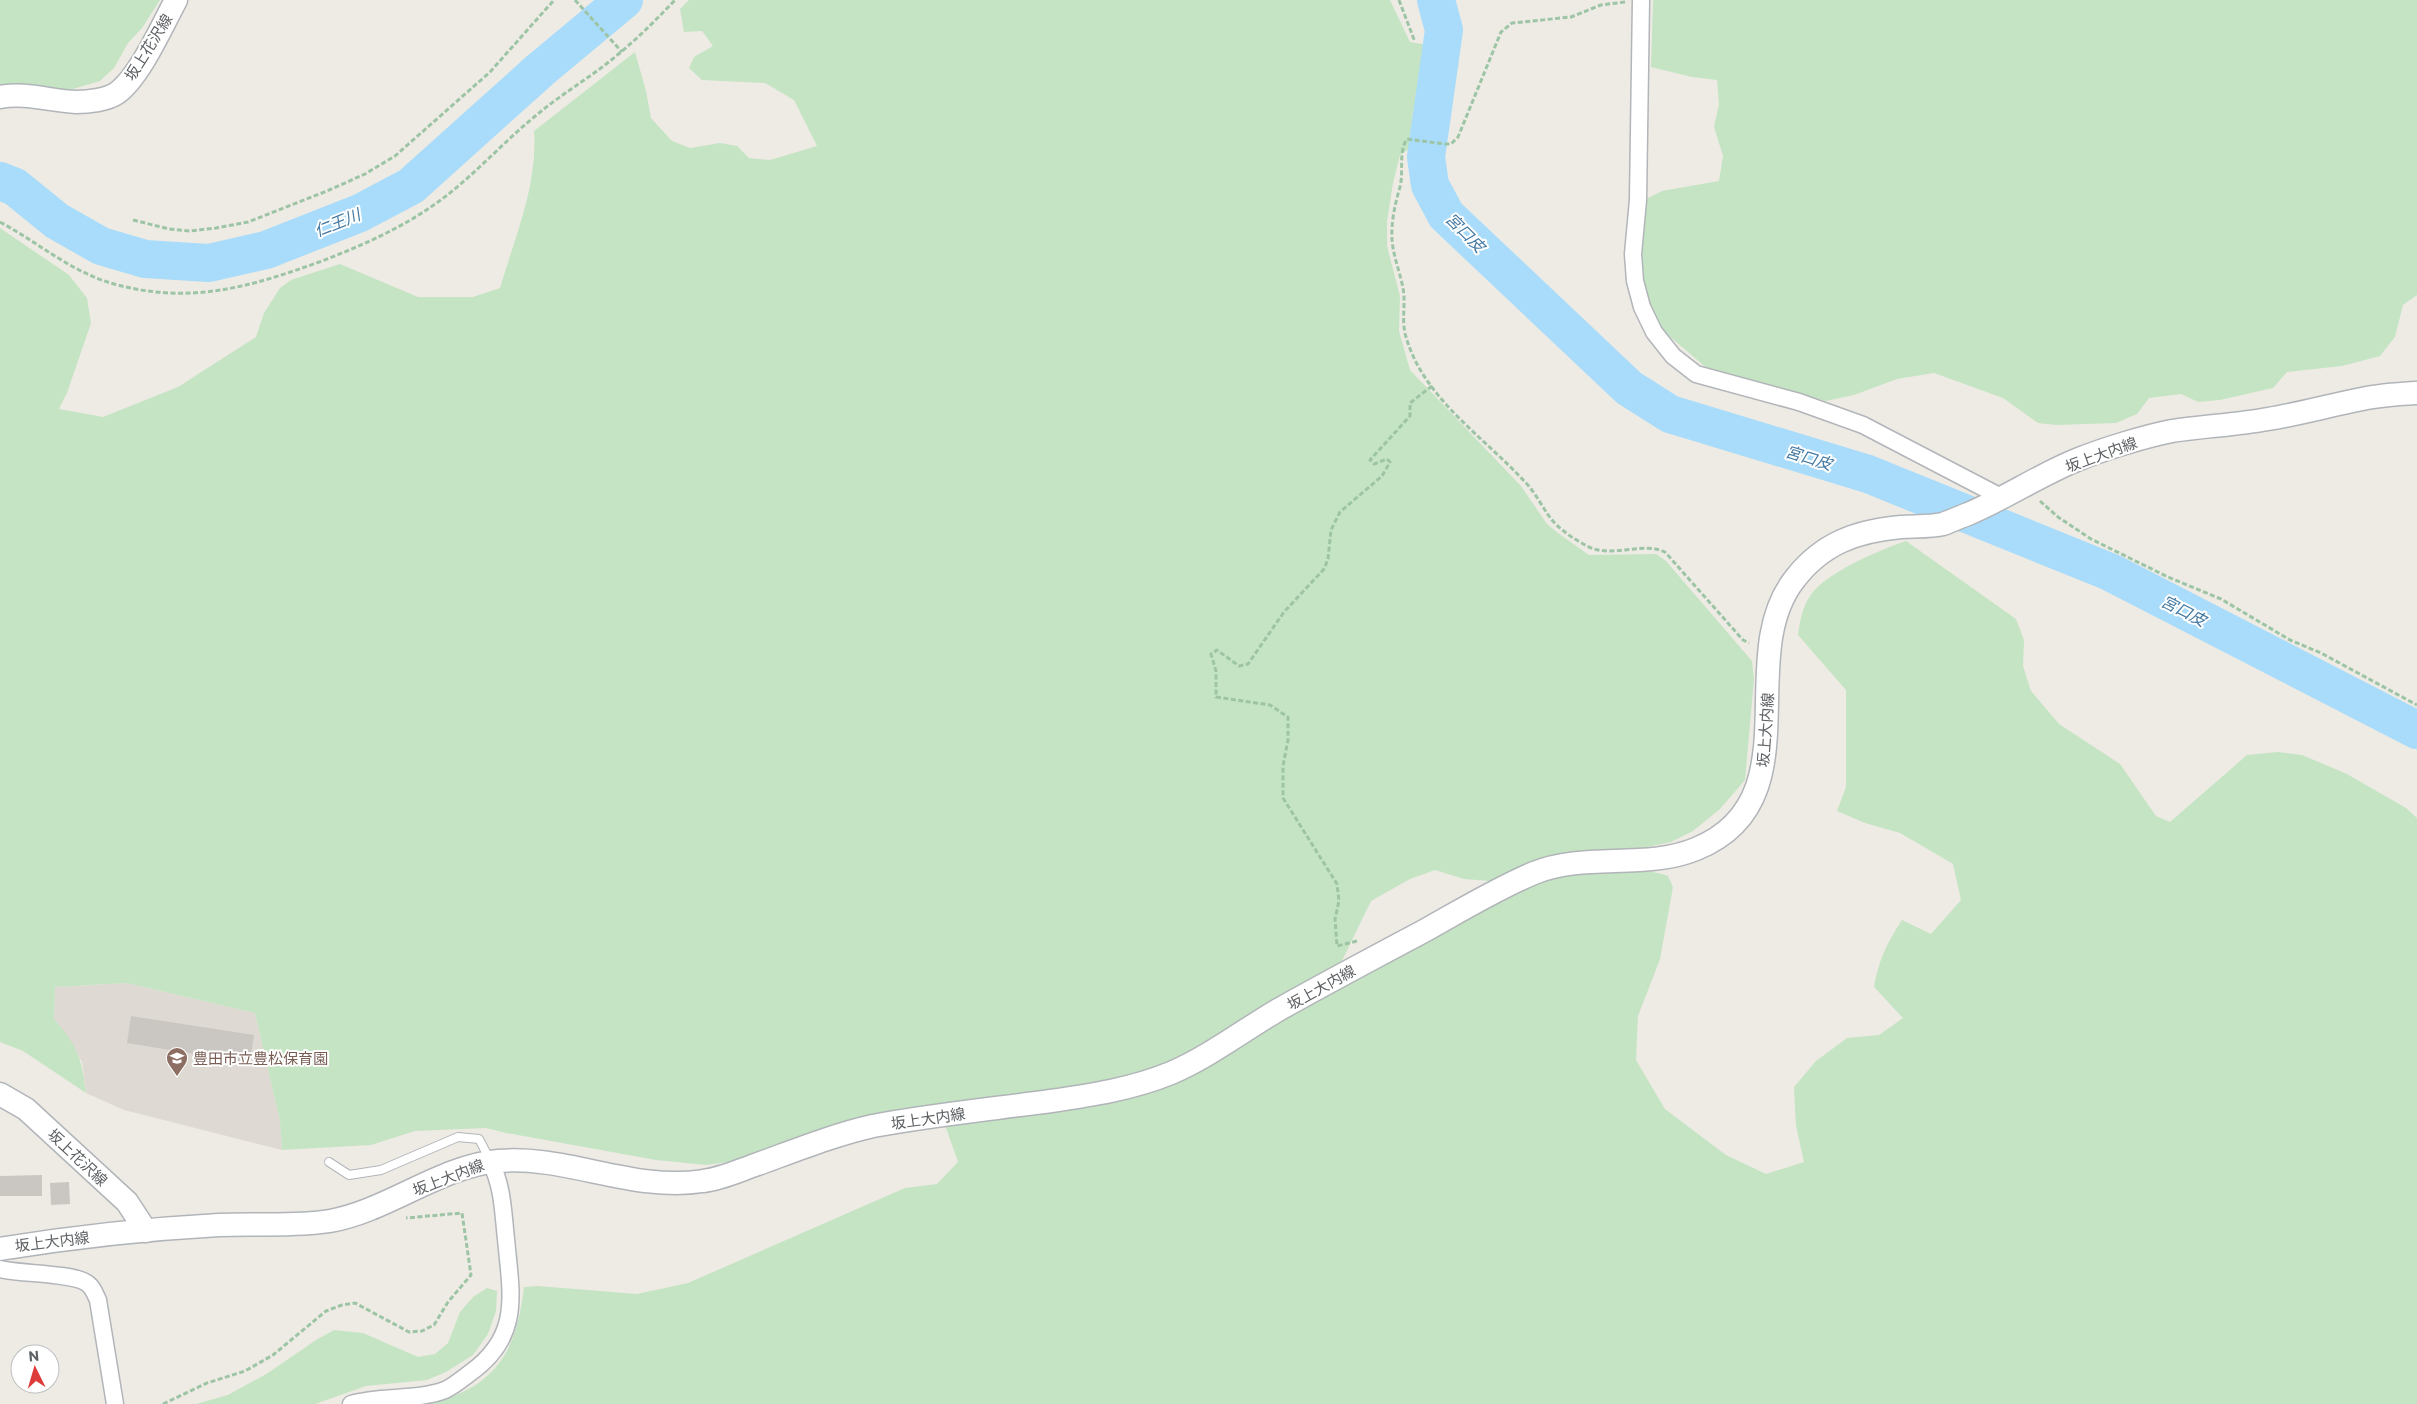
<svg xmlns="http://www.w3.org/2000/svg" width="2417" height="1404" viewBox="0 0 2417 1404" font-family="Commissioner,'Noto Sans JP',sans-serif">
  <rect width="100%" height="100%" fill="#eeebe5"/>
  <!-- education -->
  <polygon fill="#dedad3" points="127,983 255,1013 280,1121 282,1150 124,1110 86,1093 82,1062 54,1019 55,987"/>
  <!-- green -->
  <g fill="#c5e4c3">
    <polygon points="0,0 160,0 142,28 128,43 114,68 100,81 66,91 0,87"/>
    <path d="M689 0H1390L1410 42 1428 45 1421 99 1412 116 1420 117 1415 133 1416 145 1400 155 1393 183 1387 222V246L1400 296 1399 331 1410 370 1521 486 1547 524 1558 533 1589 555 1656 554 1666 561 1752 661 1754 679 1745 780 1720 809 1693 831 1671 842 1633 850 1560 856 1516 869 1490 881 1464 879 1435 870 1410 879 1371 901 1338 969 1168 1064 1133 1079 736 1161 706 1165 656 1160 506 1133 486 1128 415 1131 371 1145 282 1150 280 1121 255 1013 127 983 55 987 54 1019C78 1047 81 1056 86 1093L23 1051 0 1042V228L69 275 87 298 91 323 67 393 59 409 103 417 178 387 256 337 264 313 280 288 291 280 340 264 418 297H473L500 288C515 237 538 184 534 131L635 52 646 91 651 118 672 141 690 148 720 143 737 146 749 158 770 160 817 146 794 100 765 83 702 80 689 68 694 57 713 46 702 31 684 32 680 9Z"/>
    <polygon points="1653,0 2417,0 2417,295 2403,305 2395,337 2380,356 2342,366 2287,372 2273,388 2220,400 2198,402 2181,394 2149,398 2137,414 2116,423 2056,425 2038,423 2003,398 1934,373 1897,379 1854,395 1826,401 1708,369 1662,330 1650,306 1644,283 1642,256 1646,199 1662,191 1719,181 1723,156 1714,127 1719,104 1717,80 1692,77 1651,67"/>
    <path d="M1906 541 2016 619 2024 640 2023 666 2031 691 2059 724 2120 764 2156 816 2170 822 2247 755 2278 752 2302 755 2347 774 2406 808 2417 818V1404H427C494 1388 516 1355 524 1287L538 1286 637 1294 688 1283 905 1188 937 1184 958 1162 945 1125 1109 1100 1335 990 1541 880C1578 871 1632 863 1668 876L1673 887 1660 959 1638 1016 1636 1060 1665 1109 1726 1155 1766 1174 1804 1162 1796 1126 1794 1087 1816 1061 1847 1038 1879 1035 1903 1018 1874 987C1879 959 1887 943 1902 920L1931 934 1961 900 1953 864 1900 833 1865 823 1837 811 1846 787V690L1798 635C1800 621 1802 608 1810 596 1826 572 1880 550 1906 541Z"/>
    <polygon points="487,1288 497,1291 496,1311 488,1334 473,1355 446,1372 427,1380 366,1386 315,1404 196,1404 228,1395 268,1373 316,1340 334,1330 363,1333 418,1357 435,1354 448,1343 460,1312 473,1297"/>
  </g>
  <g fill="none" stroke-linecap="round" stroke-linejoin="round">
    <!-- river -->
    <g stroke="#a9dcfa" stroke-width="38">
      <polyline points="1436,0 1444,30 1426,157 1430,185 1446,215 1629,388 1670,414 1868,474 2110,572 2417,730"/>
      <polyline points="0,181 15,187 57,221 101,246 145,259 209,263 266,250 360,213 411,186 540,70 624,0"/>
    </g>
  </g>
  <!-- building -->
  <g fill="#cac6c1">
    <polygon points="131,1016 254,1035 250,1063 127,1043"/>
    <polygon points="42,1175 42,1196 0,1196 0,1176"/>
    <polygon points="69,1182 70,1204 51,1205 50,1183"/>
  </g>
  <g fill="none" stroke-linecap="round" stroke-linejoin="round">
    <!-- service casing -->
    <g stroke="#b2b5b9" stroke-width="10">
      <polyline id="service" points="329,1162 349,1175 381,1170 458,1137 479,1139 490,1160"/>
    </g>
    <!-- minor casing -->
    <g stroke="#b2b5b9" stroke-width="19">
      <g id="minor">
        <polyline points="1641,0 1638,200 1633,254 1635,281 1642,307 1654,332 1673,356 1696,374 1799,402 1863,425 2003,498"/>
        <path d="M0 1269C21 1274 69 1273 85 1282 92 1285 95 1294 98 1300L115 1404"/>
        <path d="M351 1404C382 1395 416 1401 445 1390 454 1386 463 1378 470 1373 522 1336 511 1294 506 1239 503 1212 503 1186 490 1161"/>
      </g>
    </g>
    <!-- secondary casing -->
    <g stroke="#b1b5b9" stroke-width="25">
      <g id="secondary">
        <path d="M0 97C26 92 50 101 76 102 88 102 107 100 117 93 140 76 162 26 176 0"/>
        <polyline points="0,1094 26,1109 127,1202 146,1231"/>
        <path d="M0 1249C73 1237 146 1229 219 1225 256 1223 293 1227 330 1221 387 1211 441 1166 498 1161 567 1155 633 1192 703 1181 721 1179 738 1171 755 1165 794 1151 833 1135 873 1126 931 1115 992 1109 1051 1101 1092 1095 1132 1089 1171 1073 1207 1058 1244 1030 1278 1010 1326 983 1375 957 1424 931 1460 911 1496 889 1534 873 1585 852 1645 870 1696 849 1814 801 1733 659 1794 580 1822 543 1857 531 1901 527 1914 526 1930 527 1943 524 1946 523 1965 515 1968 514 2006 498 2041 474 2079 459 2104 449 2146 436 2172 431 2204 426 2236 425 2268 419 2299 414 2331 405 2362 399 2380 395 2399 394 2417 393"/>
      </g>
    </g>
    <!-- path -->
    <g stroke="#9dc5a5" stroke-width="3" stroke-dasharray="5 2.5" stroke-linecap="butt">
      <polyline points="575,0 622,52"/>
      <polyline points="1399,0 1415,42"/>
      <path d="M1625 2 1601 5 1571 17 1512 23 1501 32 1458 137 1451 144H1445L1407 139C1398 153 1404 171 1400 187 1395 204 1391 222 1392 239 1393 256 1400 272 1403 288 1406 304 1401 321 1406 337 1424 399 1483 436 1525 482 1535 492 1541 505 1549 516 1558 529 1574 539 1587 546 1611 559 1642 541 1665 552L1743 640 1749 643"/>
      <polyline points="133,220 169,229 190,231 216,228 248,222 327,191 365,174 395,156 490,72 554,0"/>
      <path d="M0 222C39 243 71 272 114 284 191 305 250 287 322 261 363 245 402 228 438 202 474 176 504 141 539 113 563 93 591 77 615 57 637 39 656 20 675 0"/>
      <polyline points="2040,501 2058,517 2091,539 2168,577 2221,599 2290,640 2321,653 2417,705"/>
      <polyline points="1357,941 1337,946 1335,919 1339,901 1337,884 1283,798 1283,766 1288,740 1288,717 1270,705 1216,697 1216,671 1211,654 1217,650 1239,666 1248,664 1284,612 1324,569 1328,559 1331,530 1340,512 1382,476 1390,462 1387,459 1374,464 1370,460 1410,416 1410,403 1432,386"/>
      <polyline points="163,1404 207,1383 245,1371 273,1355 326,1311 342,1305 355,1303 409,1332 422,1331 434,1325 448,1302 471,1275 462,1213 406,1218"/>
    </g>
    <!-- service -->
    <use href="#service" stroke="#fff" stroke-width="8"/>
    <!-- minor -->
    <use href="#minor" stroke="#fff" stroke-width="16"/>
    <!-- secondary -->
    <use href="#secondary" stroke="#fff" stroke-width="22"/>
  </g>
  <!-- icons -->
  <defs>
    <g id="school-pin" transform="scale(1.125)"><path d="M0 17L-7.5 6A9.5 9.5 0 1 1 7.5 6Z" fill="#8d6e63" stroke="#fff"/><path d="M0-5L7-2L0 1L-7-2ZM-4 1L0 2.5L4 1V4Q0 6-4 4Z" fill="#fff"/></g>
  </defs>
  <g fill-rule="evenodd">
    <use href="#school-pin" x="177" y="1058"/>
  </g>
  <g text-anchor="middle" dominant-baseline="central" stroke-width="4" stroke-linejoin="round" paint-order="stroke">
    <!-- street labels -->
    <g font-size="15" fill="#5d6164" stroke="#fff">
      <text transform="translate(148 47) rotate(-58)">坂上花沢線</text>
      <text transform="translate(2101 454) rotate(-20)">坂上大内線</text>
      <text transform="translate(1765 730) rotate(-86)">坂上大内線</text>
      <text transform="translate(1321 987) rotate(-29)">坂上大内線</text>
      <text transform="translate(928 1118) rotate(-8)">坂上大内線</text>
      <text transform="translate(78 1157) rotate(43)">坂上花沢線</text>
      <text transform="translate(448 1177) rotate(-21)">坂上大内線</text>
      <text transform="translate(52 1241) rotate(-7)">坂上大内線</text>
    </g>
    <!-- education labels -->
    <g font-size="15" fill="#785e54" stroke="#fff" text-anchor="start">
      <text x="193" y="1058">豊田市立豊松保育園</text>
    </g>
    <!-- water labels -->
    <g font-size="16" font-style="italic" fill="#4479a2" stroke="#fff">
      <text transform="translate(337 222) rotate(-22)">仁王川</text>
      <text transform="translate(1466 232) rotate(45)">宮口皮</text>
      <text transform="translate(1809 457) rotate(17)">宮口皮</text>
      <text transform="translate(2184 610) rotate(27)">宮口皮</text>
    </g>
  </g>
  <!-- north arrow -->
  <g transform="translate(35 1369) rotate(355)"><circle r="24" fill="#ffffff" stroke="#bec0c1"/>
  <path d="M0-4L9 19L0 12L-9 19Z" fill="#de3c3a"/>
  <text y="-8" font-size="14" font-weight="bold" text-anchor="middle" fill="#5d6164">N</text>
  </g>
</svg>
